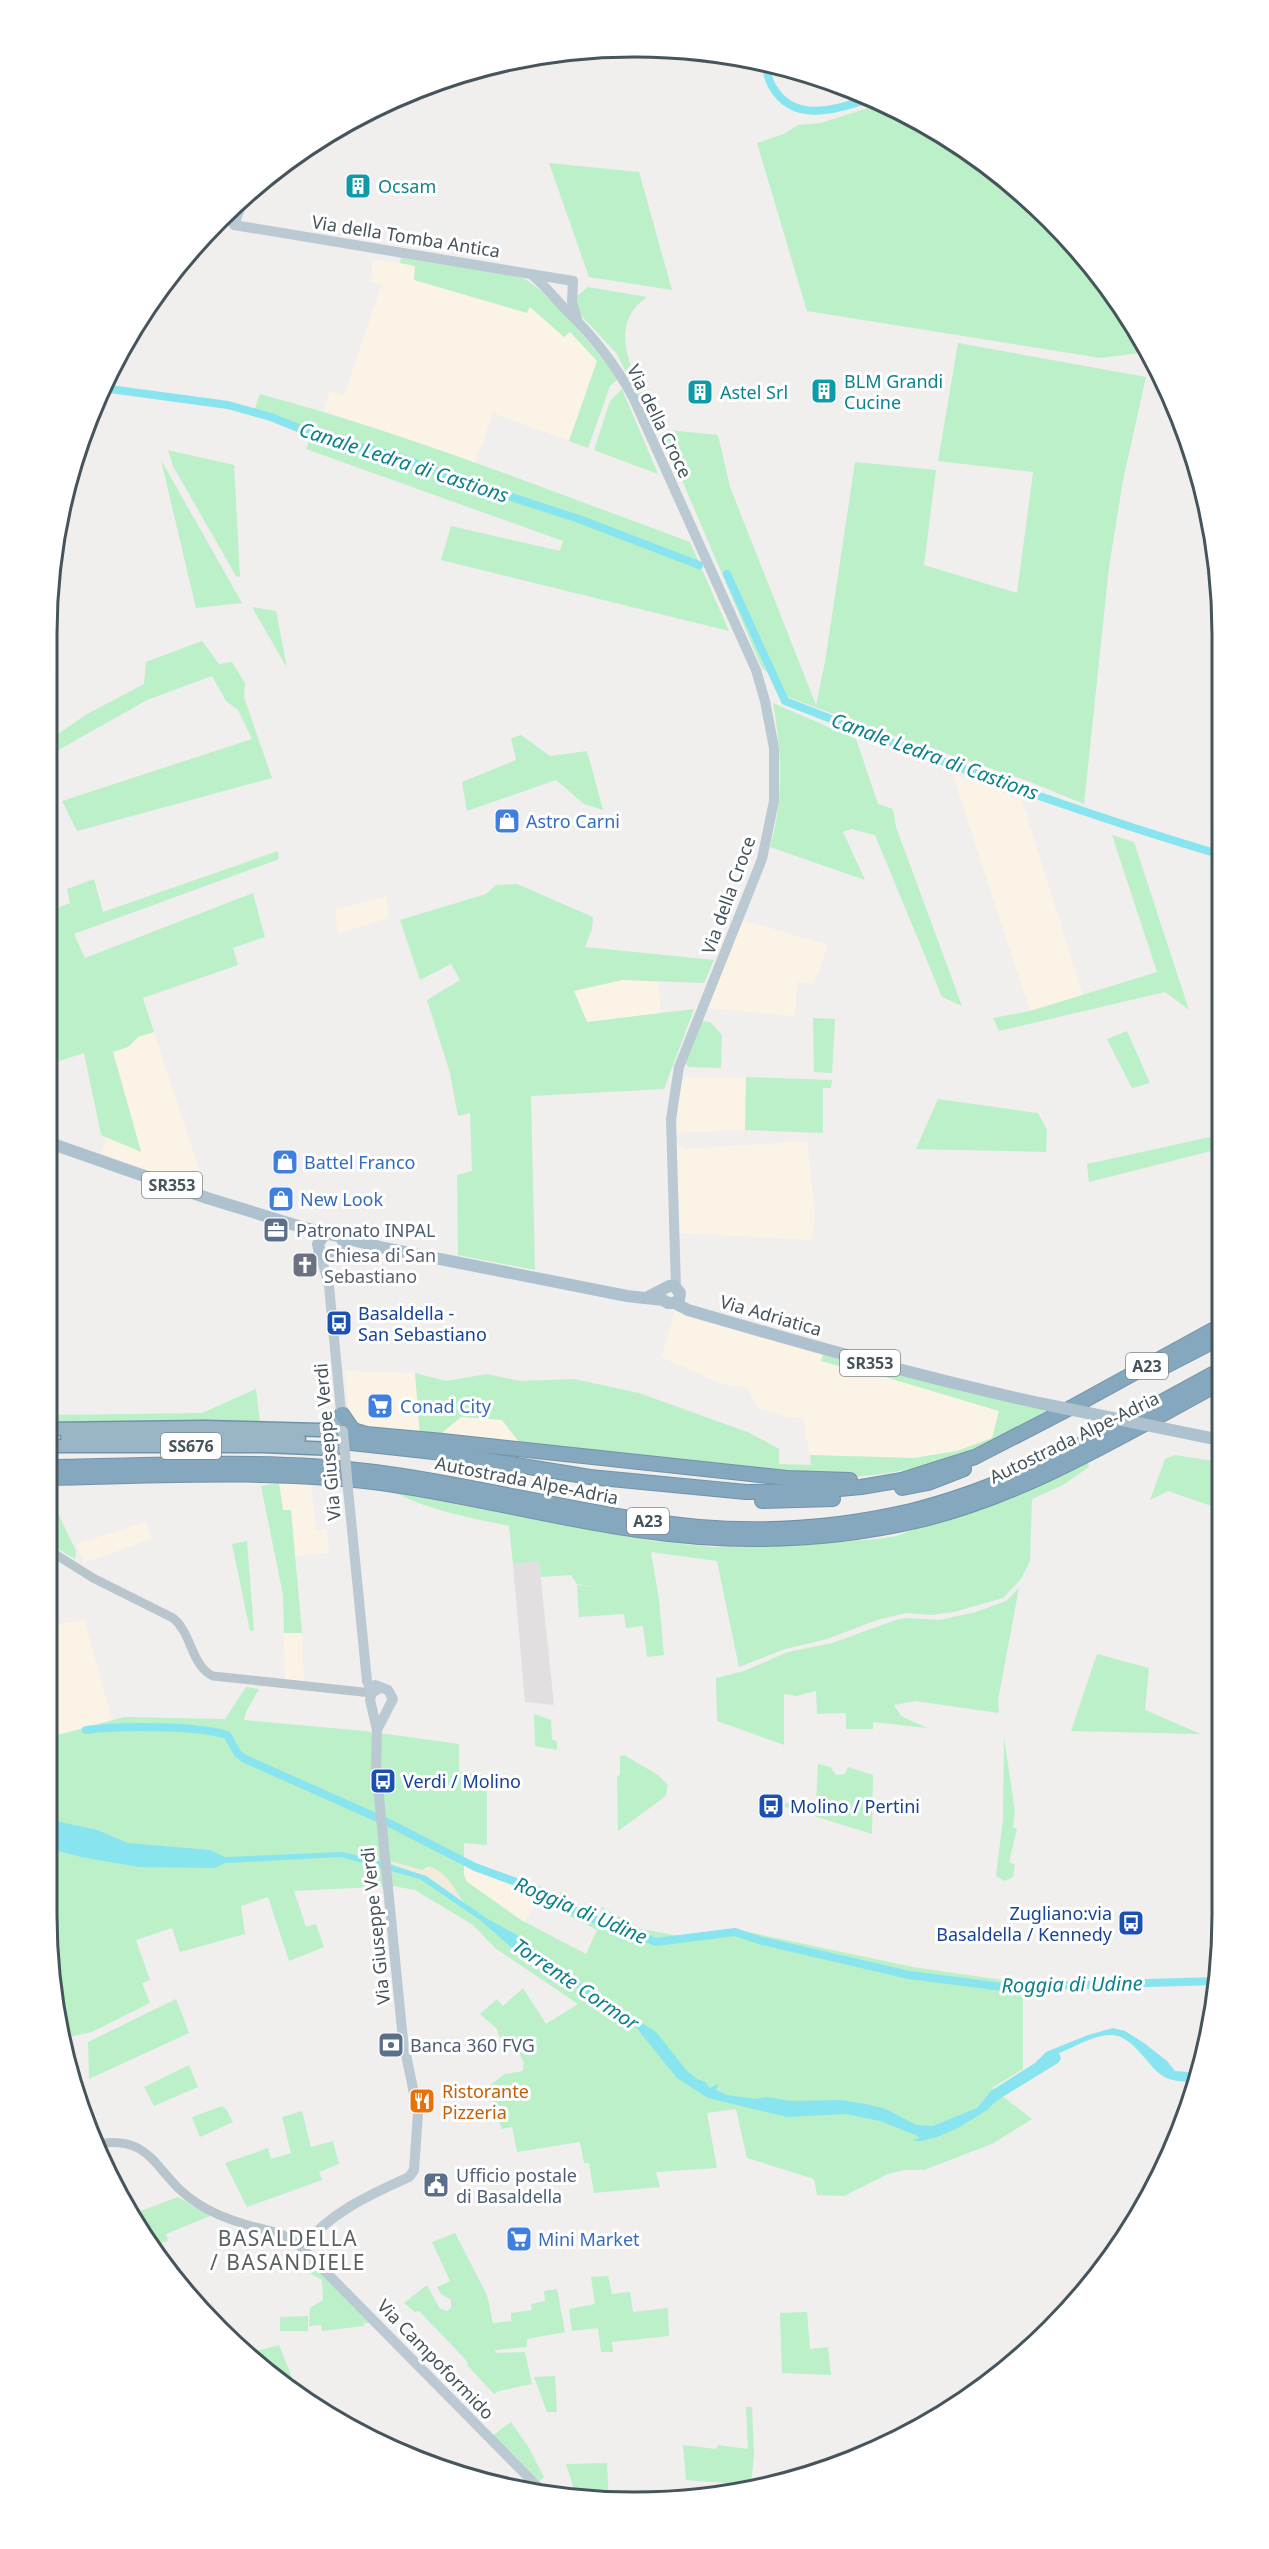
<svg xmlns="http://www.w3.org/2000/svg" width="1269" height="2549" viewBox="0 0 1269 2549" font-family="'Noto Sans',sans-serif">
  <rect width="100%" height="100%" fill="#f1eeee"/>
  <!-- commercial -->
  <g fill="#fcf3e7">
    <polygon points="381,260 527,285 597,361 569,441 493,413 475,463 324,411 330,391 344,395 382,284 371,282 373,261"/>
    <polygon points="952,773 1022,800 1083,996 1030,1011"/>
    <polygon points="387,896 388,918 338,934 335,909"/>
    <polygon points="742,920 828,945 814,984 797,982 795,1016 707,1008"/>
    <polygon points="622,980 659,982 660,1013 587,1022 573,991"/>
    <polygon points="154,1032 186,1129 206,1192 101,1153 107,1138 141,1151 113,1051 128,1047 138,1037"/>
    <polygon points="685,1077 746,1077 745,1130 676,1133 681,1082"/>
    <polygon points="807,1141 815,1217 811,1240 677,1233 676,1142 684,1149"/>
    <polygon points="675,1311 823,1355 821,1361 842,1367 845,1365 999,1411 992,1438 957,1451 914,1458 810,1455 803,1418 787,1417 759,1409 747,1388 722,1384 661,1357"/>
    <polygon points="345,1371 415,1373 420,1436 359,1430 349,1412"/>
    <polygon points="461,1417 503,1420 522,1446 437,1437"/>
    <polygon points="279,1483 311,1485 316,1530 327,1529 329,1553 295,1556 291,1510 283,1511"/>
    <polygon points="146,1522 152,1539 83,1563 77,1544"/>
    <polygon points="47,1577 48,1627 84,1619 112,1720 47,1738"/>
    <polygon points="284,1633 302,1633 304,1681 285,1680"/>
    <polygon points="464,1862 503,1880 543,1893 524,1922 470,1884 464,1875"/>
  </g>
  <!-- education -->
  <polygon fill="#e2dfe1" points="539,1561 554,1705 525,1702 513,1564"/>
  <!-- green -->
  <g fill="#bbf0c9">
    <polygon points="883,103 894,107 1022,192 1123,308 1147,352 1101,358 807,311 757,143 784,134 798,125 821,123"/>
    <polygon points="549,163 639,172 672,290 589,277"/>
    <path d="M401 258 520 277C544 285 602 357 618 379L610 386 588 448 569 441 597 361 570 332 564 337 530 307 527 313 414 280 415 266 400 263Z"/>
    <path d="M588 287 647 297C602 328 638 381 655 418L650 421 617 354 578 312 577 296Z"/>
    <polygon points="958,343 1146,377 1123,480 1109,567 1084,804 1028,781 879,731 780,694 774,678 762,668 662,433 669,430 718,435 730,487 816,705 825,662 855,462 936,470 924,565 1017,593 1033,472 938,461"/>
    <polygon points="622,389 658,474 594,450 610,401"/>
    <path d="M260 394C406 433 548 490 690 542L729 631 441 560 451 526 560 551 563 541 306 449 311 436 253 414Z"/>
    <polygon points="168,450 234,465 240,577 236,576 173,466"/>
    <polygon points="161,460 242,603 196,608"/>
    <polygon points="252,607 276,611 287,668"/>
    <polygon points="202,641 219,664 232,662 245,683 244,697 272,778 77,831 62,801 252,739 238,710 226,701 212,676 147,700 48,756 48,741 87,714 144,684 146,662"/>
    <path d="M773 703 856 739 878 804 893 809 896 827 962 1006 942 997 875 835 851 829 843 832 865 880 770 847C784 799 782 752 773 703Z"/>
    <polygon points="521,735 550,756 587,751 603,810 584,804 556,780 467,811 462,782 516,760 511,738"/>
    <polygon points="1112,835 1134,842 1189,1010 1165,992 999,1031 993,1018 1030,1011 1157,972"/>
    <polygon points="278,851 279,859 74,934 85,958 253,893 265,937 233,948 238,965 143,998 154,1032 138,1037 128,1047 113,1052 141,1152 101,1135 84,1053 47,1065 47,912 70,903 67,889 94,879 103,912"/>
    <polygon points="517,884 593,917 592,929 585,947 714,960 704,983 622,980 574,991 587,1022 694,1009 664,1089 531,1096 535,1270 458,1255 457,1175 472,1171 470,1113 458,1116 450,1073 427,1000 460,980 451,964 420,980 400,920 486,894 496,885"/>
    <polygon points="813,1018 835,1019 832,1073 814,1072"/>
    <polygon points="702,1021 710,1022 722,1035 721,1068 689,1067 685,1063"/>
    <polygon points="1127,1031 1150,1083 1132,1088 1107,1039"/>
    <polygon points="746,1077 832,1080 831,1088 823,1088 823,1133 745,1130"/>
    <polygon points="938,1099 1038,1113 1047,1130 1046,1152 916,1149"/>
    <polygon points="1219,1135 1219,1149 1089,1182 1087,1164"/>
    <path d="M823 1355 1055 1412C979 1448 921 1477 834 1477L522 1446 502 1420 461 1417 437 1437 420 1436 415 1373 446 1381 487 1374 520 1381 574 1379 639 1393 750 1433 779 1449V1464L811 1465 810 1455 914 1458 957 1451 992 1438 999 1411 845 1365 843 1367 821 1361Z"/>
    <polygon points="256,1389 260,1422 187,1420 47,1423 47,1415 202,1413"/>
    <polygon points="1175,1455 1220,1462 1220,1509 1168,1491 1150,1500 1165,1459"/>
    <path d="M1087 1461 1089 1467 1063 1485 1032 1499 1030 1561 1021 1579 1003 1598 954 1612 931 1615 906 1613 877 1620 827 1639 785 1649 739 1667 717 1561 651 1552 659 1600 664 1655 647 1657 643 1626 626 1628 624 1614 579 1617 577 1585 594 1587 577 1584 571 1575 541 1577 539 1561 513 1564 509 1526C472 1518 431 1511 396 1493L653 1541 711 1547 787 1546 877 1539 897 1536Z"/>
    <polygon points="279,1483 283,1510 291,1510 302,1633 284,1633 283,1595 261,1486"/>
    <path d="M47 1490 76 1551 75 1559 53 1546C55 1525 47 1510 47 1490Z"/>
    <polygon points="247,1541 254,1630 250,1631 232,1544"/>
    <polygon points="1019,1588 998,1700 999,1713 915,1701 894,1705 901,1716 927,1728 873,1722 873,1729 846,1729 846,1713 817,1714 816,1691 796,1696 784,1694 784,1745 717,1721 716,1678 744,1671 788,1652 832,1643 896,1620 907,1618 939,1620 976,1612 1006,1601"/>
    <polygon points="1097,1654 1149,1668 1145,1710 1201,1734 1071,1731"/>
    <polygon points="246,1687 259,1689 246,1712 244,1720 365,1731 459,1744 459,1772 487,1776 487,1845 464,1843 464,1875 466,1881 521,1920 586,1954 597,1930 554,1908 560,1892 582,1912 599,1917 602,1907 641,1929 679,1936 734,1929 913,1967 1016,1982 1023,1995 1023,2069 992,2088 1032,2119 994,2143 924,2170 904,2170 888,2174 844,2196 817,2195 814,2179 747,2158 736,2109 707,2113 717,2168 656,2172 660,2187 594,2193 589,2163 584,2163 580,2142 517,2152 512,2127 502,2129 495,2113 490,2085 505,2074 523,2071 524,2062 509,2039 500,2039 497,2029 480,2014 497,1999 503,2006 523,1988 546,2024 578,2004 495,1948 473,1925 415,1890 393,1886 294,1891 306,1927 316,1924 324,1947 289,1961 268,1897 241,1906 245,1934 180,1952 172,1928 136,1940 150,1980 142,1983 150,2003 92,2032 60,2039 47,1914 47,1738 124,1717 225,1719"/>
    <polygon points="534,1714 551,1720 552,1739 557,1742 557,1750 535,1746"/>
    <polygon points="1004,1737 1015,1812 1013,1827 1017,1829 1009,1862 1015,1865 1013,1877 1005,1881 996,1876 1003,1819"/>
    <polygon points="624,1755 658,1775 668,1785 666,1795 662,1799 618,1831 617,1776 620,1775 620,1756"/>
    <polygon points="818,1764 830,1767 836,1775 845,1774 848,1767 873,1775 872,1834 785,1807 785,1803 805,1805 816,1801"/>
    <polygon points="176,1999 189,2033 89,2079 88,2042"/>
    <polygon points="189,2065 198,2087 154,2106 144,2087"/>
    <polygon points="222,2106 226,2109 233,2122 200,2137 192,2117"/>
    <polygon points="302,2111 311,2147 333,2141 339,2164 319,2172 322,2180 247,2207 225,2163 268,2148 271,2159 291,2153 282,2117"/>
    <polygon points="178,2197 210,2216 166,2234 168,2241 151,2246 130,2215"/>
    <polygon points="455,2233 487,2295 493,2323 511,2321 511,2313 532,2310 531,2304 545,2301 544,2291 557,2289 565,2332 527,2339 527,2347 495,2350 496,2353 525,2352 532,2384 499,2391 494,2394 467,2365 468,2363 465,2359 419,2311 415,2312 404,2303 427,2285 440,2309 447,2311 451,2308 451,2300 441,2294 437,2287 450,2281 432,2242"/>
    <polygon points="306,2259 369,2323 364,2323 364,2326 322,2331 321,2325 309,2326 310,2308 323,2300 322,2280 306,2271"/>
    <polygon points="608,2276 612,2294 630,2292 633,2312 668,2308 669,2336 612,2342 613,2352 601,2352 598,2328 572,2331 569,2309 595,2304 591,2277"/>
    <polygon points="807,2312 810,2349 828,2347 831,2375 782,2373 780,2313"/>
    <polygon points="308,2316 308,2331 280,2331 280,2317"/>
    <polygon points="279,2345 300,2397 245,2354"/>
    <polygon points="555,2376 557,2412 547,2412 534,2377"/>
    <polygon points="746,2407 752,2407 754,2454 751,2485 686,2480 683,2445 716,2449 718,2445 748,2449"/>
    <polygon points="511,2422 529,2448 544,2477 540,2481 493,2435"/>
    <polygon points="607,2463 609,2501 577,2499 566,2464"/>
  </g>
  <!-- sand -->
  <path fill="#f3eade" d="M391 1861 422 1870 429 1866C449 1873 453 1888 465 1904L426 1876 391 1864Z"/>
  <!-- water -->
  <path fill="#88e4ee" d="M47 1819 97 1830 128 1843 210 1850 225 1857 341 1852 365 1857 426 1876 486 1918 517 1935 533 1953 656 2032 687 2071 697 2079 705 2082 710 2088 718 2084 716 2090 727 2095 755 2099 766 2097 791 2101 841 2100 866 2104 886 2109 916 2125 933 2126 977 2108 991 2091 1035 2063 1046 2052 1088 2035 1113 2028 1125 2031 1144 2043 1167 2061 1175 2071 1200 2073 1197 2082C1185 2082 1170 2082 1160 2074 1146 2063 1133 2037 1113 2035 1094 2034 1077 2046 1059 2053L1061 2059 1058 2063 996 2101 987 2110 958 2128 937 2137 921 2141H913L919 2138 918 2136 880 2121 846 2114 787 2117 708 2098 677 2078 630 2020 513 1949 480 1920 420 1879 341 1857 225 1863 215 1868 139 1867 81 1857 47 1848Z"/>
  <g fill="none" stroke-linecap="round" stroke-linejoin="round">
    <!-- canal -->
    <g stroke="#88e4ee" stroke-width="8">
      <path d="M764 63C767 70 768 79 772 86 794 125 837 109 871 98"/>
      <polyline points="102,388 228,405 271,417 323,438 396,456 477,486 579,519 699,565"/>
      <path d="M727 574 785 701C927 757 1072 811 1218 854"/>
      <polyline points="47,1517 50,1536 51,1617"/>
      <path d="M86 1730C119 1726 196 1725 227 1735L238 1754 245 1759 389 1823 475 1867 543 1892 582 1915 656 1942 735 1932 762 1941 909 1975 1003 1987 1217 1981"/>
    </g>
    <!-- trunk casing -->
    <g stroke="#7093aa" stroke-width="15">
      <g id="trunk">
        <polyline points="47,1429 204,1427 320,1430 333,1427 342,1414"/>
        <polyline points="67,1437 299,1439"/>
        <polyline points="47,1446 263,1446 335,1449"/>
      </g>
    </g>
    <!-- motorway casing -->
    <g stroke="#7093aa" stroke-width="16">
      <g id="motorway">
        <polyline points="1160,1369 1220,1338"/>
        <polyline points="342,1414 353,1430 366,1434 443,1441 787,1478 850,1480"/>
        <polyline points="333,1441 443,1453 590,1477 746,1492 818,1491 861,1487 902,1480 975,1457 1074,1406 1220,1326"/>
        <path d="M47 1467C156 1466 267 1458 375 1472 484 1486 590 1517 699 1527 770 1533 842 1527 911 1511 1021 1484 1120 1424 1220 1370"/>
        <path d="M47 1478C157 1476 271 1469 381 1483 468 1495 552 1518 638 1530 731 1544 825 1542 916 1521 1024 1496 1123 1435 1220 1383"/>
        <polyline points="902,1488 928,1483 964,1469"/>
        <polyline points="762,1501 833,1499"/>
      </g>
    </g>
    <!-- tertiary -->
    <g stroke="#b9c5cc" stroke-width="9">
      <path d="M47 1549 93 1578 173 1618C192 1633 191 1666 213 1676L372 1693"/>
      <path d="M96 2144C156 2134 154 2176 197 2203 213 2214 230 2220 248 2225 271 2232 283 2230 302 2248"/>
    </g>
    <!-- secondary -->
    <g stroke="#bbc9d3" stroke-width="10">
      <polyline points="245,194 234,225 573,281 572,302 577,319"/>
      <path d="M531 274C545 285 555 299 567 311 594 337 615 364 633 397L756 670 765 701 774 748V801L762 859 679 1067 671 1119 676 1288"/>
      <polyline points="320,1253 329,1286 342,1422"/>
      <polyline points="348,1489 367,1681 372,1693"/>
      <polyline points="375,1685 388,1690 393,1699 377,1730"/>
      <path d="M380 1688 372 1693 370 1700 377 1730 376 1766 403 2040 418 2113 414 2170 409 2177C369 2195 329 2213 302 2248L546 2495"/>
    </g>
    <!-- primary -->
    <g stroke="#adc2ce" stroke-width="12">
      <path d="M47 1142 207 1198 298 1226 384 1248 627 1296 663 1300 668 1303H675L688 1310C805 1344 920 1377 1039 1403"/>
      <path d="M331 1233 323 1236 318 1244 320 1253 329 1259C343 1259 349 1246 339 1235"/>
      <polyline points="646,1298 669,1286 674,1286 680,1293 679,1299 675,1303"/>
      <polyline points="1176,1431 1220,1440"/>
    </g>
    <!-- trunk -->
    <use href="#trunk" stroke="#99b5c6" stroke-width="12"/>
    <!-- motorway -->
    <use href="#motorway" stroke="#85a8be" stroke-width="14"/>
    <!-- secondary-bridge -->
    <polyline stroke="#bbc9d3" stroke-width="10" points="343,1431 348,1489"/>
    <!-- primary-bridge -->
    <polyline stroke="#adc2ce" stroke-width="12" points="1039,1403 1176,1431"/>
  </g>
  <!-- icons -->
  <defs>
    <g id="building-square" transform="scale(1.35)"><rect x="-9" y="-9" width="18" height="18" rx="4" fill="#0f9aa8" stroke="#fff"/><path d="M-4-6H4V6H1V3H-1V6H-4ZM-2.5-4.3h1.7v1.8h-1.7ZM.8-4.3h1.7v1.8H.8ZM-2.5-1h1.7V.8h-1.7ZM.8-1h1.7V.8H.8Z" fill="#fff"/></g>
    <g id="shop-square" transform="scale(1.35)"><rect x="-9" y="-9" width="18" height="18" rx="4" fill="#3f7fe0" stroke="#fff"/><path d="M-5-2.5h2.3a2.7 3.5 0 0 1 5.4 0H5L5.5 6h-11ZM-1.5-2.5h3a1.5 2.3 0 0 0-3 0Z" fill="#fff"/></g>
    <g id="office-square" transform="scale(1.35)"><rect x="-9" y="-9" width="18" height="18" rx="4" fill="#5c6f8a" stroke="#fff"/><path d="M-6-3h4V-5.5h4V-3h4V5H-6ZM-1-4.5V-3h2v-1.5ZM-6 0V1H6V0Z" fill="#fff"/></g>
    <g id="church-square" transform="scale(1.35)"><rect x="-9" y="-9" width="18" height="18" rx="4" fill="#6b7280" stroke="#fff"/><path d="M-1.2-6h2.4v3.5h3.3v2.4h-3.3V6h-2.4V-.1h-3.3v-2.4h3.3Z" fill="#fff"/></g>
    <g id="bus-square" transform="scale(1.35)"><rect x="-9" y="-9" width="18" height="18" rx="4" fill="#1a4fb4" stroke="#fff"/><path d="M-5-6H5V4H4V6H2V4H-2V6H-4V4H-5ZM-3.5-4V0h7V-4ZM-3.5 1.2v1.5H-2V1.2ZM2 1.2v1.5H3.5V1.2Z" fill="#fff"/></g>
    <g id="supermarket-square" transform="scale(1.35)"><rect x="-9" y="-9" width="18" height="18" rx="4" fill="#3f7fe0" stroke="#fff"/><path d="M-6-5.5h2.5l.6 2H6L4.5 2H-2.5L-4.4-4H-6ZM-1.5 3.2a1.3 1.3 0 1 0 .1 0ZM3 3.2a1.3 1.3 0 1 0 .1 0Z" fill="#fff"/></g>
    <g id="bank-square" transform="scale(1.35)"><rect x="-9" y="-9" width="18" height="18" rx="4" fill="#5c6f8a" stroke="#fff"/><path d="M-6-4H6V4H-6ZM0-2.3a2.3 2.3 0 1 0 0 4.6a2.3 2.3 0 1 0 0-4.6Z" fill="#fff"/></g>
    <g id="restaurant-square" transform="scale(1.35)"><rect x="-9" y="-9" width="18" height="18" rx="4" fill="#e8710a" stroke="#fff"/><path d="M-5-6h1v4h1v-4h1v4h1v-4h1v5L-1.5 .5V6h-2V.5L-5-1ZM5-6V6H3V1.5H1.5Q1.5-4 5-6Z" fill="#fff"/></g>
    <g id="civic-square" transform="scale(1.35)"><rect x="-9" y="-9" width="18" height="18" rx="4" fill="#5c6f8a" stroke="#fff"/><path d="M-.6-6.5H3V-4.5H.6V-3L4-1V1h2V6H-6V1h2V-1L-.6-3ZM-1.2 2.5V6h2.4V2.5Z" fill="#fff"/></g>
  </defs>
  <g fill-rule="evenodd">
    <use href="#building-square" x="358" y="186"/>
    <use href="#building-square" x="824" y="391"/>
    <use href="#building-square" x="700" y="392"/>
    <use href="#shop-square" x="507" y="821"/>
    <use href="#shop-square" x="285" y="1162"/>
    <use href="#shop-square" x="281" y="1199"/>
    <use href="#office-square" x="276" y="1230"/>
    <use href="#church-square" x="305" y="1265"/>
    <use href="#bus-square" x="339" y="1323"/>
    <use href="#supermarket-square" x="380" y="1406"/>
    <use href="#bus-square" x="383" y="1781"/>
    <use href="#bus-square" x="771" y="1806"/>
    <use href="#bus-square" x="1131" y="1923"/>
    <use href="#bank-square" x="391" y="2045"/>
    <use href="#restaurant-square" x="422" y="2101"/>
    <use href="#civic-square" x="436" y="2185"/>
    <use href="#supermarket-square" x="519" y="2239"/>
  </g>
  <g text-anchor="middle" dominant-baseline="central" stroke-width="6" stroke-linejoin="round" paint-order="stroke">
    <!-- shield labels -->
    <g fill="#fff" stroke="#7e878d" stroke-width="1.5">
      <rect x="142" y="1172" width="60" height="26" rx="4.5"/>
      <rect x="840" y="1350" width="60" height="26" rx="4.5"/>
      <rect x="1126" y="1353" width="42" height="26" rx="4.5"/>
      <rect x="161" y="1433" width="60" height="26" rx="4.5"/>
      <rect x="627" y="1508" width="42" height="26" rx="4.5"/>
    </g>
    <g font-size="16" font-weight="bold" fill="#46545c">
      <text x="172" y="1185">SR353</text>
      <text x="870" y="1363">SR353</text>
      <text x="1147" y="1366">A23</text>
      <text x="191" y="1446">SS676</text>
      <text x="648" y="1521">A23</text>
    </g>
    <!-- culture labels -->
    <g font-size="18" fill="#0d838f" stroke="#fff" text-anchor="start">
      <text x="378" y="186">Ocsam</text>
      <text x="844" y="381">BLM Grandi<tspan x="844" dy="21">Cucine</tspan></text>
      <text x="720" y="392">Astel Srl</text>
    </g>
    <!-- street labels -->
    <g font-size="18" fill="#46545c" stroke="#fff">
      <text transform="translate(406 236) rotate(9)">Via della Tomba Antica</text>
      <text transform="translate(660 421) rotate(64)">Via della Croce</text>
      <text transform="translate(728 895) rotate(-70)">Via della Croce</text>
      <text transform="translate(771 1315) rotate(16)">Via Adriatica</text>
      <text transform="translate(1074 1437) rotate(-26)">Autostrada Alpe-Adria</text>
      <text transform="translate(327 1442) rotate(-95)">Via Giuseppe Verdi</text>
      <text transform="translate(527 1480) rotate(11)">Autostrada Alpe-Adria</text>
      <text transform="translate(375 1926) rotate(-96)">Via Giuseppe Verdi</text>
      <text transform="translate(436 2359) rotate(46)">Via Campoformido</text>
    </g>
    <!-- shop labels -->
    <g font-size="18" fill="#366cbe" stroke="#fff" text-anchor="start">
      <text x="526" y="821">Astro Carni</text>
      <text x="304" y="1162">Battel Franco</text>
      <text x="300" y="1199">New Look</text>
      <text x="400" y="1406">Conad City</text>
      <text x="538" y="2239">Mini Market</text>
    </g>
    <!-- service labels -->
    <g font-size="18" fill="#4e5e75" stroke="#fff" text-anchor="start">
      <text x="296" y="1230">Patronato INPAL</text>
      <text x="410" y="2045">Banca 360 FVG</text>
      <text x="456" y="2175">Ufficio postale<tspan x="456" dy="21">di Basaldella</tspan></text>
    </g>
    <!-- worship labels -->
    <g font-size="18" fill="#5b616d" stroke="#fff" text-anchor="start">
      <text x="324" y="1255">Chiesa di San<tspan x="324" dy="21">Sebastiano</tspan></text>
    </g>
    <!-- transit labels -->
    <g font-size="18" fill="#164399" stroke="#fff" text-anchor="start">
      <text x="358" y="1313">Basaldella -<tspan x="358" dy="21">San Sebastiano</tspan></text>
      <text x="403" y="1781">Verdi / Molino</text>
      <text x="790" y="1806">Molino / Pertini</text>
      <text x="1112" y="1913" text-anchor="end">Zugliano:via<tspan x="1112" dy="21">Basaldella / Kennedy</tspan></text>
    </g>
    <!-- food labels -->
    <g font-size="18" fill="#c56008" stroke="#fff" text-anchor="start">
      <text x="442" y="2091">Ristorante<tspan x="442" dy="21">Pizzeria</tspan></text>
    </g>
    <!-- water labels -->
    <g font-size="20" font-style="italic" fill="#0b818d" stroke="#fff">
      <text transform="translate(404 462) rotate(18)">Canale Ledra di Castions</text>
      <text transform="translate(935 756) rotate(20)">Canale Ledra di Castions</text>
      <text transform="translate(581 1910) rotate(23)">Roggia di Udine</text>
      <text transform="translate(576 1984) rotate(34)">Torrente Cormor</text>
      <text transform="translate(1072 1984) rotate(-1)">Roggia di Udine</text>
    </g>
    <!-- quarter labels -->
    <g font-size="21" letter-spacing="1.5" fill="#5b6063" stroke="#fff">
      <text x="288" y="2238">BASALDELLA<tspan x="288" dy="24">/ BASANDIELE</tspan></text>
    </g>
  </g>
  <!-- crop -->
  <path d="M0 0H1269V2549H0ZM634 57H635A577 577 0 0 1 1212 634V1915A577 577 0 0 1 635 2492H634A577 577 0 0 1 57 1915V634A577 577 0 0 1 634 57Z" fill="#fff" fill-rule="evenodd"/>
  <path fill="none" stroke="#46545c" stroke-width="3" d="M634 57H635A577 577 0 0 1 1212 634V1915A577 577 0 0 1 635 2492H634A577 577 0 0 1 57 1915V634A577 577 0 0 1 634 57Z"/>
</svg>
